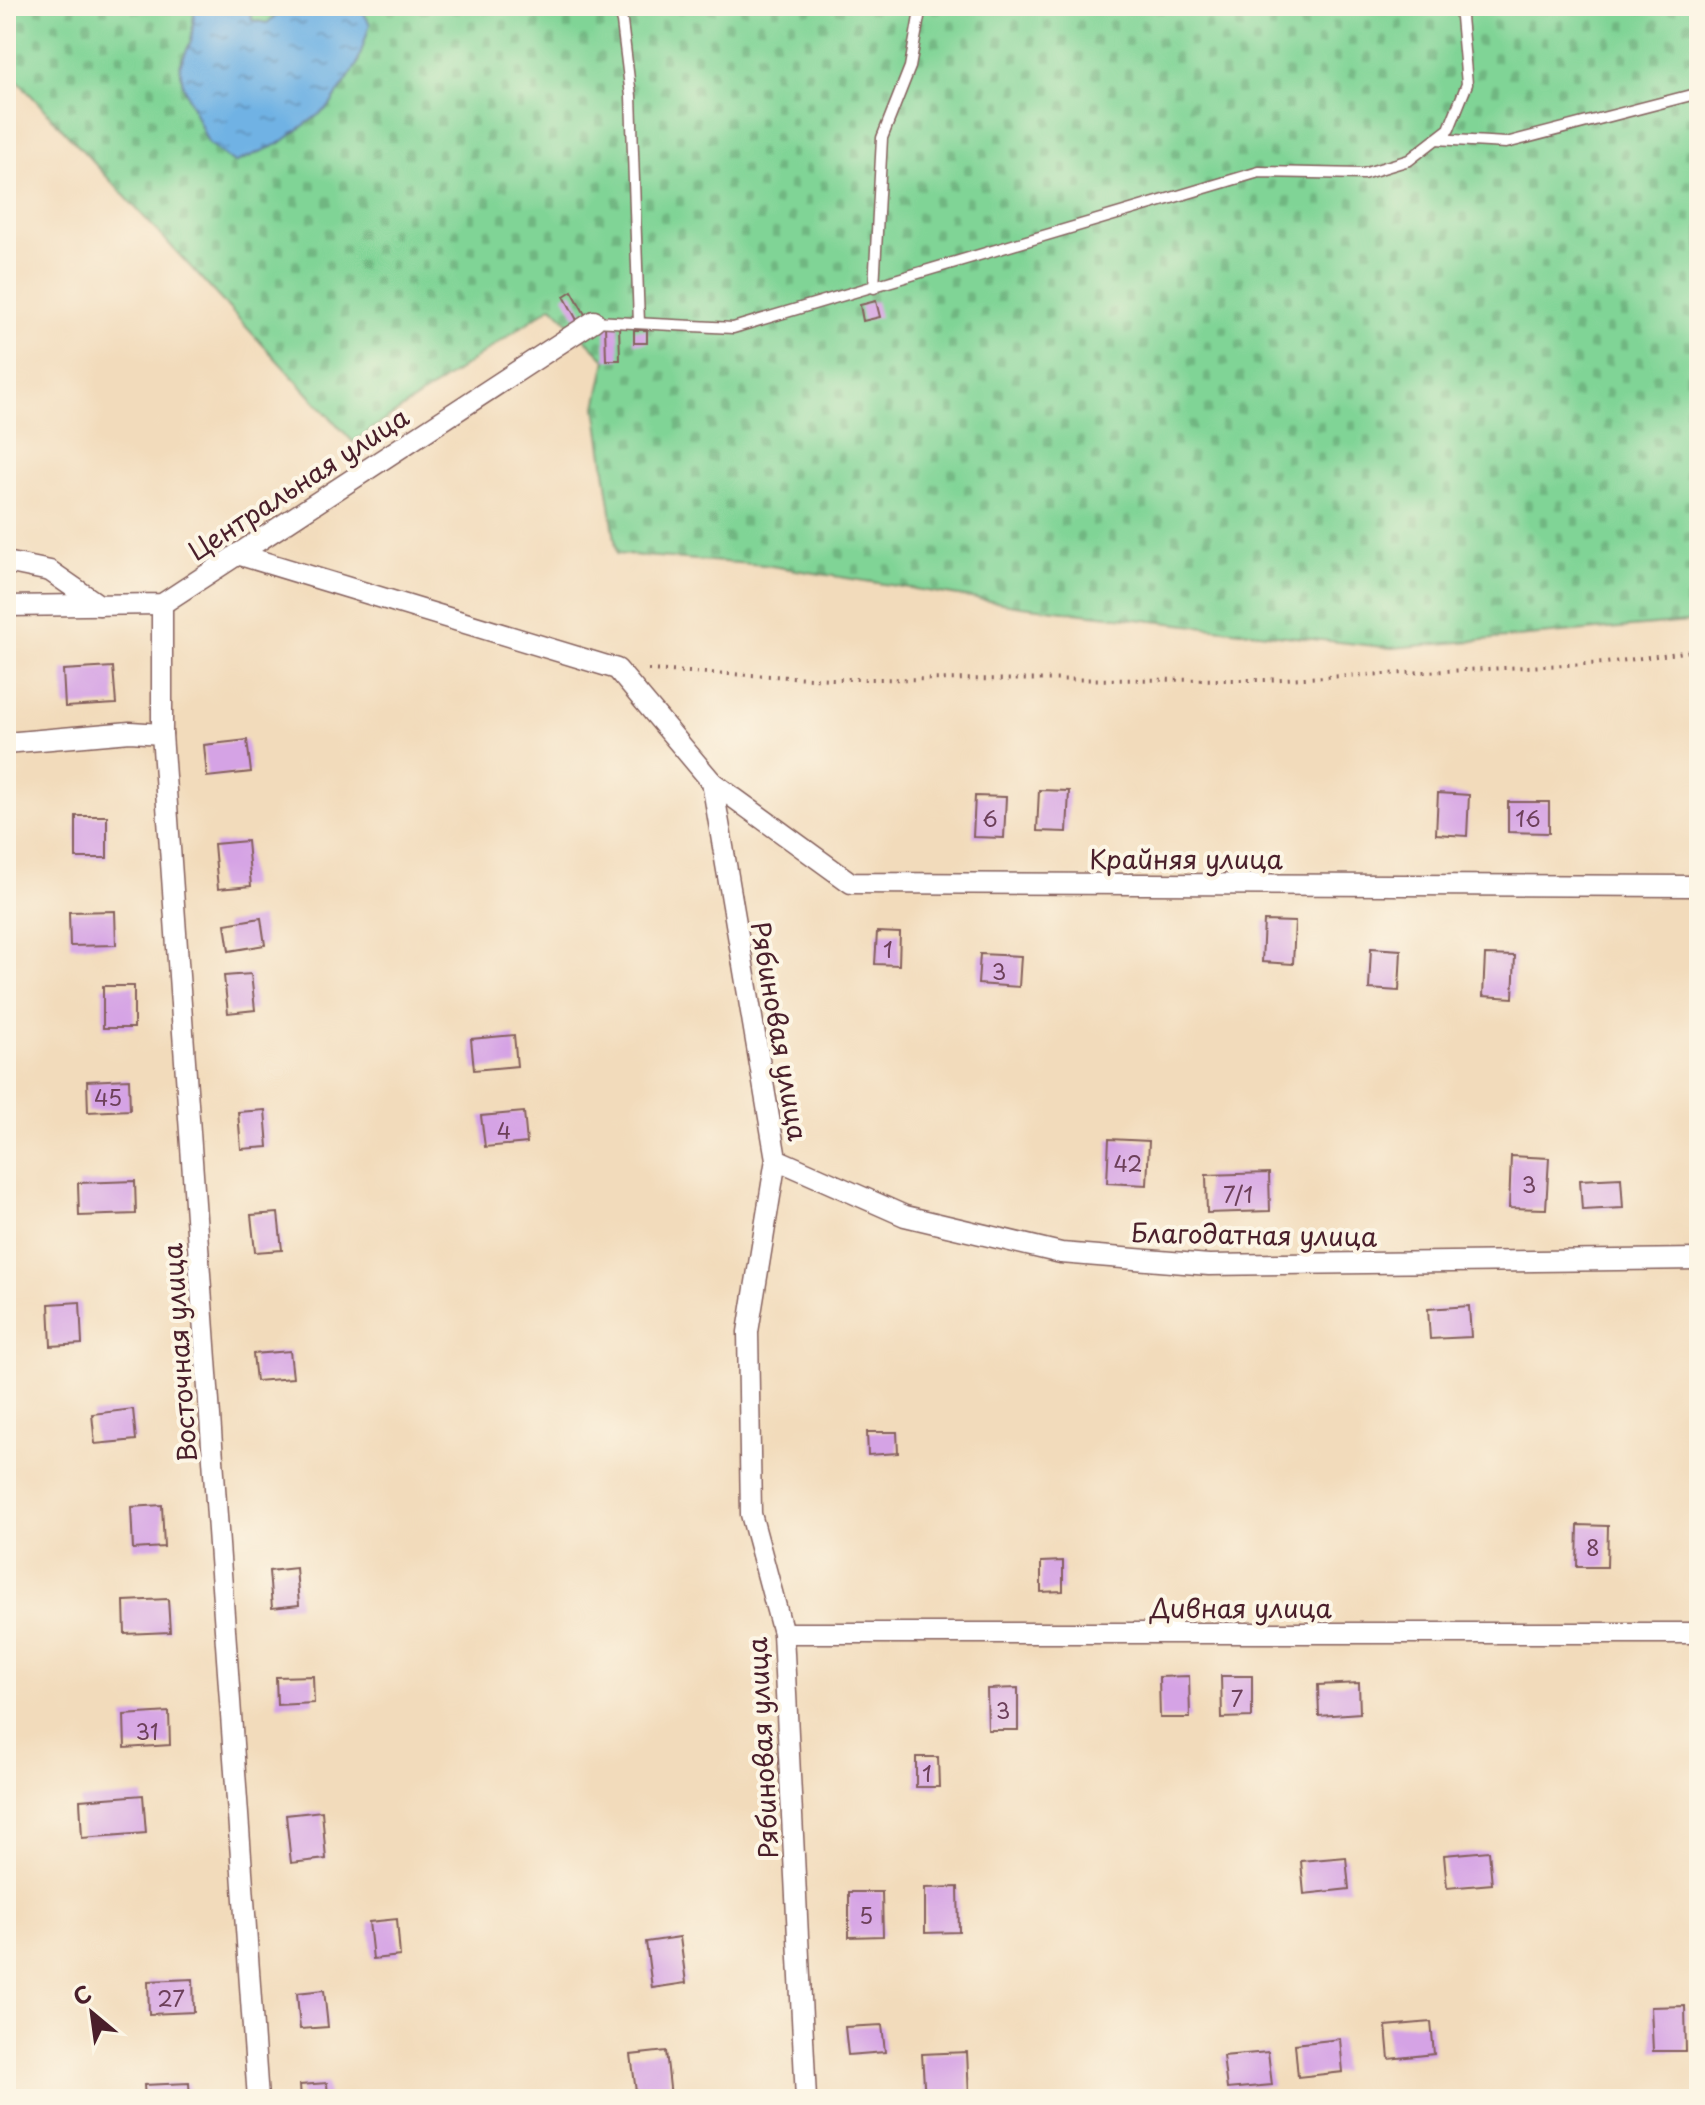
<svg xmlns="http://www.w3.org/2000/svg" width="1705" height="2105" viewBox="0 0 1705 2105" font-family="'Playpen Sans',sans-serif">
  <defs>
    <pattern id="cemetery-stones" width="16" height="16" patternUnits="userSpaceOnUse" patternTransform="scale(2)"><rect width="16" height="16" fill="#80d496"/><path d="M2 7V4a2 2 0 0 1 4 0v3zM10 15v-3a2 2 0 0 1 4 0v3z" fill="#70b681"/></pattern>
    <pattern id="water-ripples" width="26" height="14" patternUnits="userSpaceOnUse" patternTransform="scale(2)"><rect width="26" height="14" fill="#70b2e4"/><path d="M2 4q2-2 4 0t4 0M15 11q2-2 4 0t4 0" fill="none" stroke="#5e90b9"/></pattern>
  </defs>
  <rect width="100%" height="100%" fill="#fcf5e5"/>
  <filter id="ink" filterUnits="userSpaceOnUse"><feTurbulence type="fractalNoise" baseFrequency=".0125" numOctaves="2"/><feDisplacementMap in="SourceGraphic" scale="16" xChannelSelector="R" yChannelSelector="G"/><feConvolveMatrix kernelMatrix="1 2 1 2 8 2 1 2 1" color-interpolation-filters="sRGB"/></filter>
  <filter id="wash" filterUnits="userSpaceOnUse"><feTurbulence type="fractalNoise" baseFrequency=".006" numOctaves="4" result="noise"/><feDisplacementMap in="SourceGraphic" scale="32" xChannelSelector="R" yChannelSelector="G"/><feGaussianBlur stdDeviation="1.8" result="paint"/><feColorMatrix in="noise" values="0 0 0 0 0 0 0 0 0 0 0 0 0 0 0 0 0 1.4 0 .05"/><feComposite in="paint" operator="in"/></filter>
  <g filter="url(#wash)">
    <rect width="100%" height="100%" fill="#f2dbbb"/>
    <!-- cemetery -->
    <polygon fill="url(#cemetery-stones)" stroke="#657a60" stroke-width="2" points="6,6 1699,6 1699,621 1392,648 1021,606 765,565 617,554 596,407 606,360 552,306 353,442 6,68"/>
    <!-- water -->
    <polygon fill="url(#water-ripples)" stroke="#5d6888" stroke-width="2" points="195,6 248,6 252,20 267,23 288,6 360,6 370,24 357,65 329,107 279,144 234,163 208,143 183,85 180,65 191,41"/>
    <g id="blocks">
      <!-- building -->
      <g fill="#d5a3e5">
        <polygon points="572,291 587,318 578,322 564,296"/>
        <polygon points="876,301 880,317 863,321 860,305"/>
        <polygon points="605,325 619,325 620,360 606,360"/>
        <rect x="634" y="330" width="13" height="13"/>
        <polygon points="113,667 116,704 65,707 63,670"/>
        <polygon points="247,740 251,772 207,777 204,745"/>
        <polygon points="1039,790 1069,791 1067,832 1037,831"/>
        <polygon points="1438,793 1469,795 1467,836 1436,834"/>
        <polygon points="975,796 1006,797 1004,838 973,837"/>
        <polygon points="1508,802 1549,802 1549,833 1508,832"/>
        <rect x="76" y="816" width="31" height="42"/>
        <polygon points="247,841 251,886 218,889 214,844"/>
        <polygon points="115,911 116,945 70,946 69,912"/>
        <polygon points="261,918 265,945 229,951 225,924"/>
        <polygon points="1264,921 1295,922 1293,964 1262,962"/>
        <polygon points="877,932 900,933 899,965 875,964"/>
        <polygon points="1371,948 1401,950 1399,991 1369,989"/>
        <polygon points="980,954 1021,956 1019,987 978,984"/>
        <polygon points="1485,955 1515,956 1513,998 1483,996"/>
        <polygon points="251,974 255,1010 228,1013 224,976"/>
        <rect x="103" y="986" width="31" height="42"/>
        <polygon points="514,1035 517,1066 474,1070 471,1039"/>
        <polygon points="129,1079 130,1110 88,1112 87,1081"/>
        <polygon points="265,1110 268,1147 241,1149 238,1112"/>
        <polygon points="524,1112 527,1143 485,1147 481,1116"/>
        <polygon points="1109,1139 1149,1141 1147,1185 1107,1183"/>
        <polygon points="1511,1156 1549,1158 1546,1209 1509,1208"/>
        <polygon points="1269,1173 1270,1211 1207,1213 1206,1175"/>
        <polygon points="1621,1178 1623,1208 1582,1210 1580,1180"/>
        <polygon points="135,1181 136,1214 79,1216 78,1183"/>
        <polygon points="278,1213 282,1250 255,1252 251,1215"/>
        <polygon points="80,1302 82,1344 51,1346 49,1304"/>
        <polygon points="1469,1306 1471,1337 1430,1339 1428,1309"/>
        <polygon points="290,1351 293,1378 256,1381 253,1354"/>
        <polygon points="133,1409 136,1440 95,1444 92,1414"/>
        <polygon points="867,1432 897,1432 898,1453 868,1455"/>
        <polygon points="162,1505 164,1547 133,1549 131,1507"/>
        <polygon points="1578,1525 1608,1526 1607,1567 1577,1567"/>
        <polygon points="1063,1561 1063,1591 1041,1592 1041,1562"/>
        <polygon points="296,1568 299,1605 272,1608 269,1571"/>
        <polygon points="168,1599 170,1632 125,1634 124,1601"/>
        <polygon points="313,1676 314,1703 277,1705 276,1677"/>
        <polygon points="1189,1676 1190,1718 1160,1718 1159,1677"/>
        <polygon points="1221,1676 1252,1676 1252,1717 1222,1718"/>
        <polygon points="1359,1683 1360,1713 1319,1716 1318,1685"/>
        <polygon points="1018,1688 1018,1730 988,1730 987,1689"/>
        <polygon points="169,1712 170,1745 125,1748 124,1715"/>
        <polygon points="916,1757 938,1757 939,1787 916,1787"/>
        <polygon points="143,1795 146,1833 82,1838 80,1800"/>
        <polygon points="322,1811 326,1859 291,1863 286,1815"/>
        <polygon points="1489,1851 1492,1884 1447,1888 1444,1855"/>
        <polygon points="1346,1857 1349,1889 1304,1894 1301,1861"/>
        <polygon points="958,1887 959,1932 925,1933 925,1888"/>
        <polygon points="849,1892 882,1892 883,1936 849,1937"/>
        <polygon points="397,1919 400,1956 373,1959 369,1922"/>
        <polygon points="680,1937 686,1983 652,1988 646,1942"/>
        <polygon points="193,1979 194,2012 149,2014 148,1981"/>
        <polygon points="324,1990 328,2027 300,2029 297,1993"/>
        <polygon points="1685,2006 1686,2051 1653,2051 1651,2007"/>
        <polygon points="1431,2022 1434,2054 1389,2059 1386,2026"/>
        <polygon points="882,2025 885,2052 848,2055 845,2027"/>
        <polygon points="1340,2039 1343,2072 1298,2077 1295,2044"/>
        <polygon points="666,2051 671,2097 637,2099 631,2055"/>
        <polygon points="967,2052 969,2097 925,2099 922,2054"/>
        <polygon points="1268,2052 1272,2085 1227,2089 1223,2056"/>
        <polygon points="189,2083 190,2099 145,2099 144,2085"/>
        <polygon points="327,2083 328,2099 301,2099 300,2085"/>
      </g>
    </g>
  </g>
  <g filter="url(#ink)">
    <use href="#blocks" fill-opacity="0" stroke="#85615d" stroke-width="2"/>
    <g fill="none" stroke-linecap="round" stroke-linejoin="round">
      <!-- lane casing -->
      <g stroke="#85615d" stroke-width="13">
        <g id="lane">
          <polyline points="617,6 622,22 631,96 639,323"/>
          <polyline points="1436,139 1506,143 1699,93"/>
          <polyline points="874,288 882,138 910,67 921,6"/>
          <polyline points="594,321 733,328 1259,172 1363,174 1409,160 1449,129 1467,84 1460,6"/>
        </g>
      </g>
      <!-- street casing -->
      <g stroke="#85615d" stroke-width="23">
        <g id="street">
          <polyline points="237,554 617,669 712,782 851,883 1692,886"/>
          <polyline points="6,562 50,571 99,605"/>
          <polyline points="162,604 162,734 258,2099"/>
          <polyline points="6,606 162,604 594,321"/>
          <polyline points="6,743 130,732 162,734"/>
          <polyline points="712,782 776,1159 748,1332 751,1514 783,1633 806,2099"/>
          <polyline points="776,1159 905,1216 1061,1253 1209,1265 1699,1259"/>
          <polyline points="783,1633 1699,1633"/>
        </g>
      </g>
      <!-- path -->
      <polyline stroke="#85615d" stroke-width="4" stroke-dasharray="2 6" stroke-linecap="butt" points="648,670 832,679 1264,680 1606,663 1699,650"/>
      <!-- lane -->
      <use href="#lane" stroke="#fff" stroke-width="10"/>
      <!-- street -->
      <use href="#street" stroke="#fff" stroke-width="20"/>
    </g>
  </g>
  <g text-anchor="middle" dominant-baseline="central" stroke-width="8" stroke-linejoin="round" paint-order="stroke">
    <!-- number labels -->
    <g font-size="22" fill="#6d405a">
      <text x="990" y="817">6</text>
      <text x="1528" y="817">16</text>
      <text x="888" y="948">1</text>
      <text x="999" y="970">3</text>
      <text x="108" y="1096">45</text>
      <text x="504" y="1129">4</text>
      <text x="1128" y="1162">42</text>
      <text x="1529" y="1183">3</text>
      <text x="1238" y="1193">7/1</text>
      <text x="1593" y="1546">8</text>
      <text x="1237" y="1697">7</text>
      <text x="1003" y="1709">3</text>
      <text x="147" y="1730">31</text>
      <text x="927" y="1772">1</text>
      <text x="866" y="1914">5</text>
      <text x="171" y="1997">27</text>
    </g>
    <!-- street labels -->
    <g font-size="26" fill="#4a1f2b" stroke="#fcf5e5">
      <text transform="translate(298 483) rotate(-33)">Центральная улица</text>
      <text x="1186" y="858">Крайняя улица</text>
      <text transform="translate(780 1031) rotate(80)">Рябиновая улица</text>
      <text transform="translate(1254 1234) rotate(1)">Благодатная улица</text>
      <text transform="translate(179 1353) rotate(-94)">Восточная улица</text>
      <text x="1241" y="1607">Дивная улица</text>
      <text transform="translate(762 1748) rotate(-93)">Рябиновая улица</text>
    </g>
  </g>
  <!-- margin -->
  <rect width="1705" height="2105" fill="none" stroke="#fcf5e5" stroke-width="32"/>
  <!-- north arrow -->
  <g transform="translate(92 2013) rotate(331)" stroke="#fcf5e5" stroke-width="6" paint-order="stroke">
  <path d="M0-6L14 30L0 20L-14 30Z" fill="#4a1f2b"/>
  <text y="-12" font-size="22" font-weight="bold" text-anchor="middle" fill="#4a1f2b">С</text>
  </g>
</svg>
